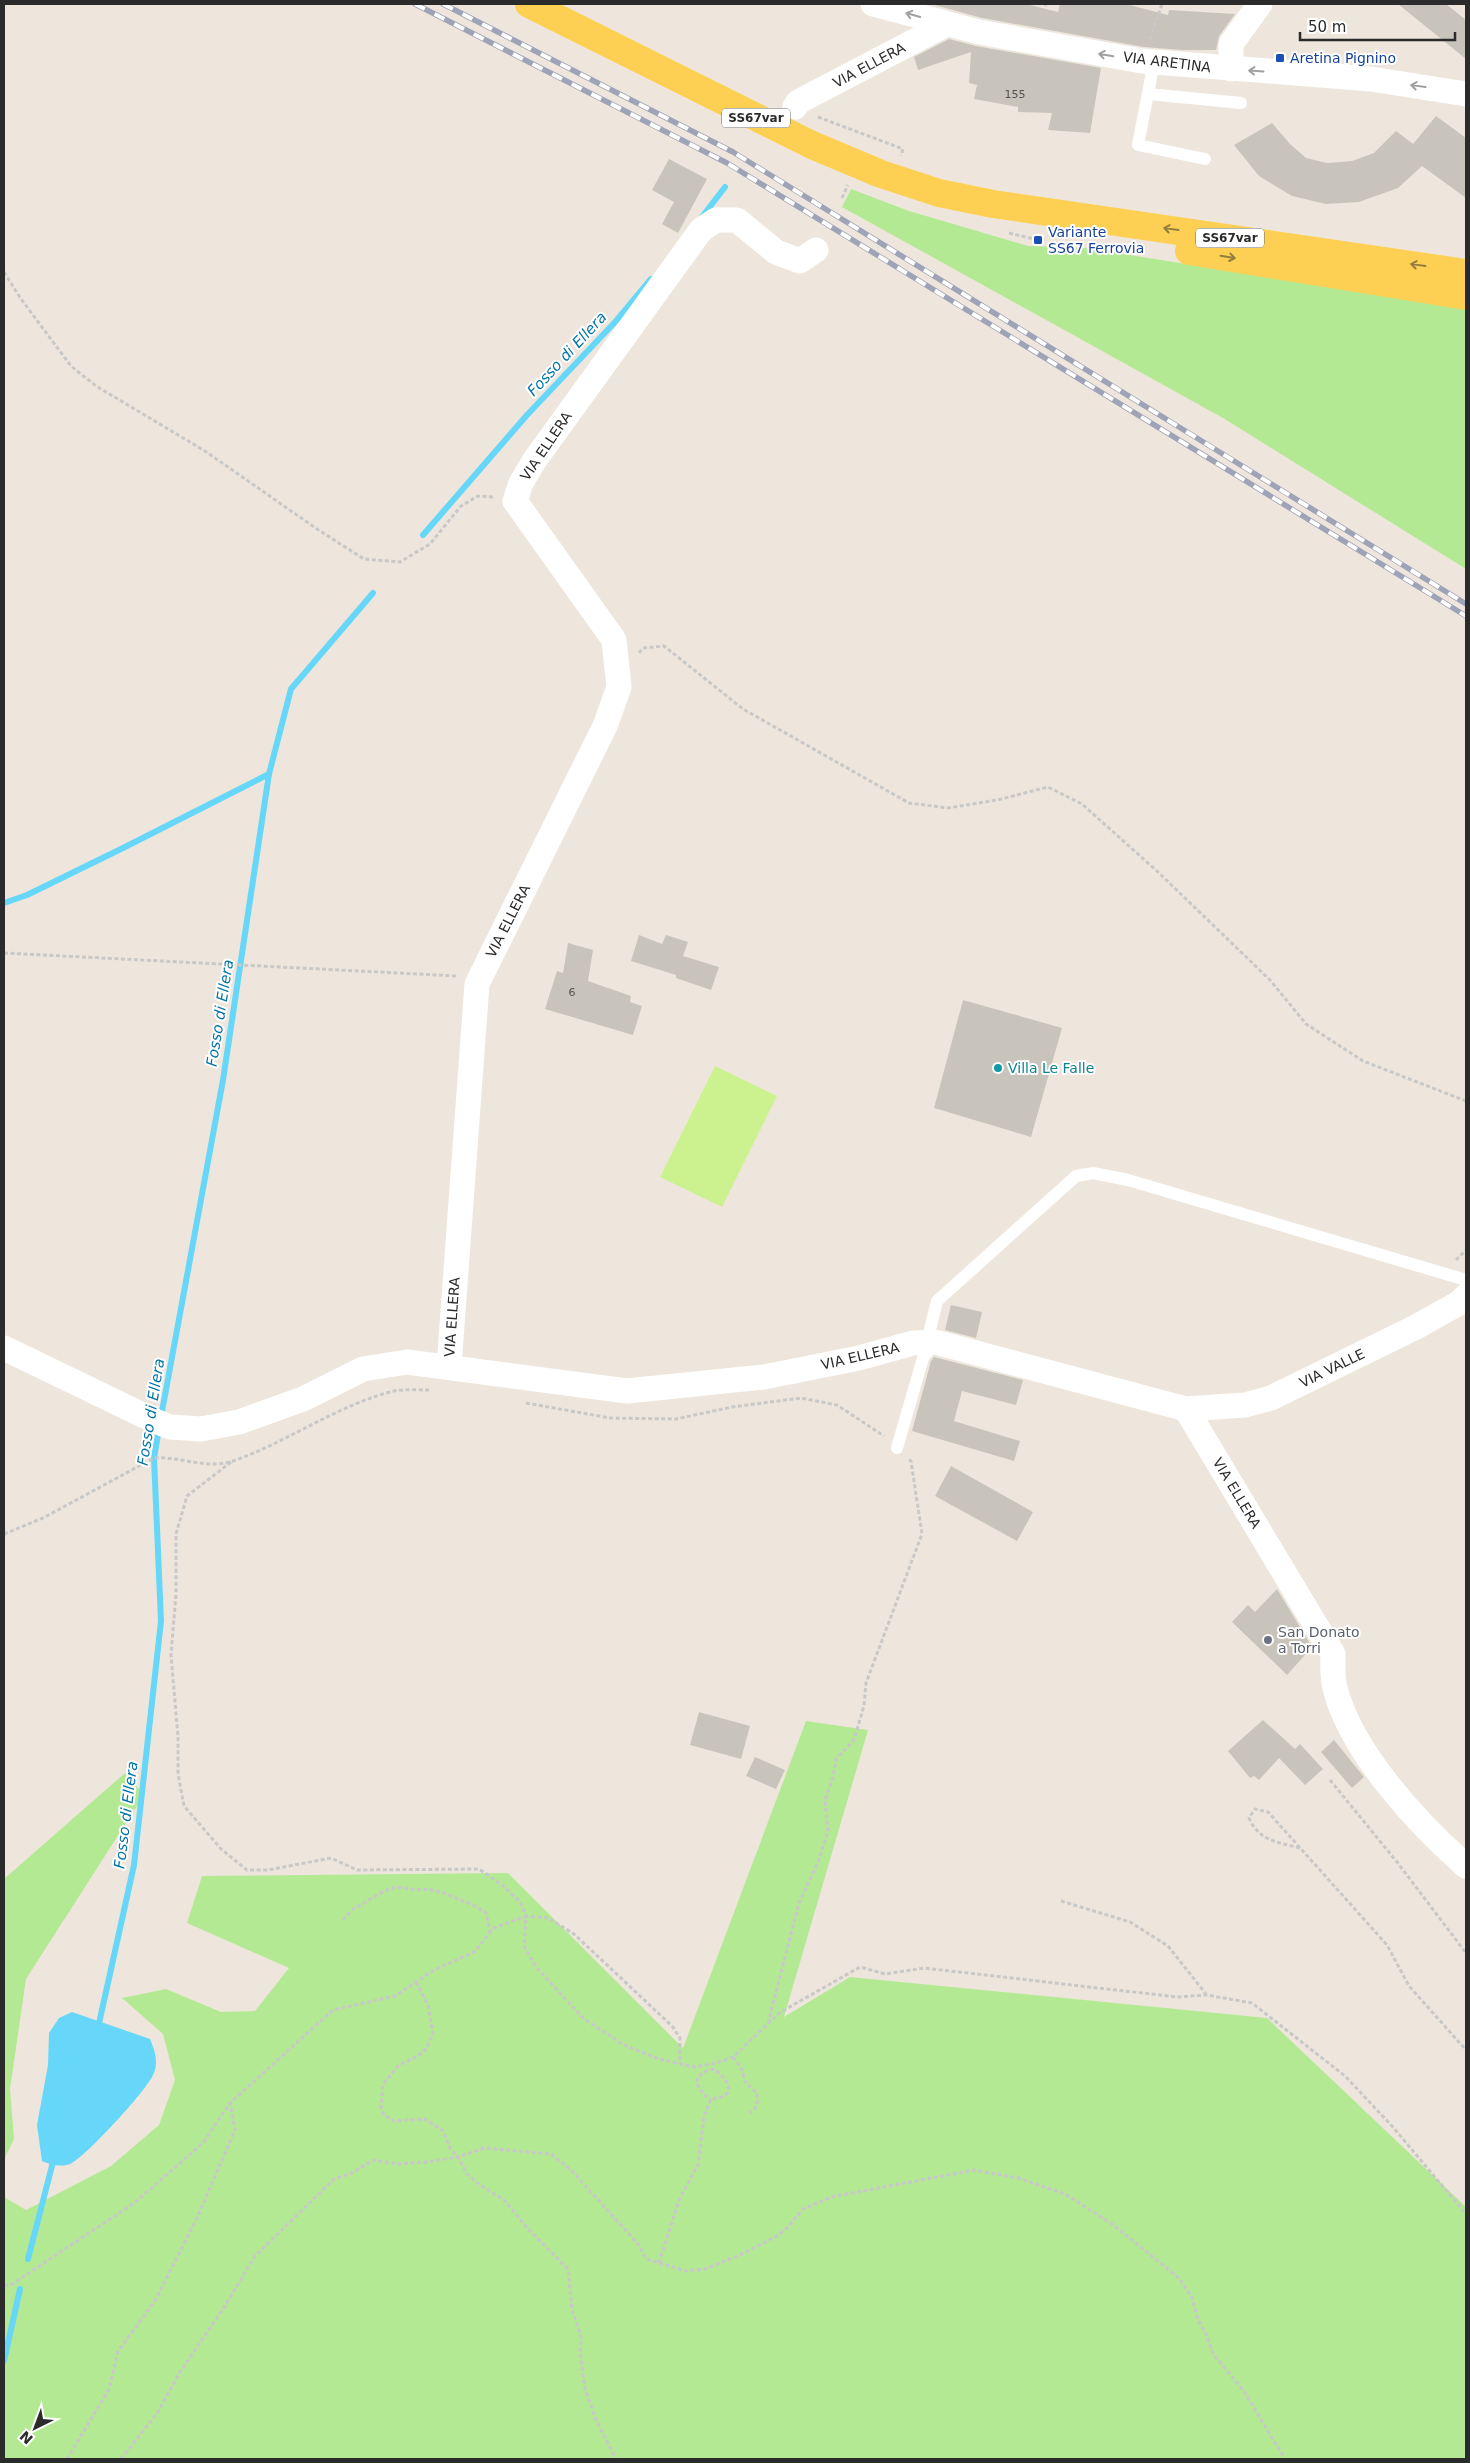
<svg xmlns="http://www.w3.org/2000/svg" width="1470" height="2463" viewBox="0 0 1470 2463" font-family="'DejaVu Sans',sans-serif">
  <rect width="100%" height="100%" fill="#eee6dc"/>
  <!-- green -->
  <g fill="#b4e994">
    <polygon points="851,189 909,211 1028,246 1085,248 1466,308 1466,569 1223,418 842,207"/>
    <polygon points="806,1721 868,1730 784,2017 850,1977 1267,2018 1466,2207 1466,2459 4,2459 4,2197 26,2210 111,2166 159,2125 175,2080 163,2034 122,1998 166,1989 221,2012 255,2011 289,1968 187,1923 202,1876 508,1873 683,2048"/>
    <polygon points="125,1773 144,1795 26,1979 10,2089 14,2139 4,2160 4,1879"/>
  </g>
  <!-- pitch -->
  <polygon fill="#cbf28f" points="715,1066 777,1096 722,1207 660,1177"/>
  <!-- water -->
  <path fill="#66d7f9" d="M72 2012 150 2039C155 2051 159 2062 153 2075 146 2091 87 2155 72 2163 63 2168 50 2165 42 2161L37 2125 48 2065 49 2033 59 2018Z"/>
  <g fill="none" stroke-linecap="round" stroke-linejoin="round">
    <!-- stream -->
    <g stroke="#66d7f9" stroke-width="6">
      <polyline points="702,217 725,187"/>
      <polyline points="423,535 527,415 616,321 651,279"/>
      <polyline points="4,903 27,895 123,848 269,774"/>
      <polyline points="161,1417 223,1080 269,774 291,689 373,593"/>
      <polyline points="98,2028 134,1865 161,1621 154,1458 159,1429"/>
      <polyline points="28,2259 54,2158"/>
      <polyline points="4,2361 20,2289"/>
    </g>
  </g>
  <!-- building -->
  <g fill="#c9c4bb">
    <polygon points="931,4 1026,4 1058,12 1060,4 1126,4 1168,15 1169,10 1235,14 1219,36 1216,50 1182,50 1144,47 982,18"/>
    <polygon points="1398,4 1446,4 1466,20 1466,59"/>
    <polygon points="949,39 976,46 1101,68 1090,133 1048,130 1052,113 1018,112 1018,107 974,99 977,85 969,83 971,52 918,70 914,57"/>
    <polygon points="1436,116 1466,138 1466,198 1422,166 1398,188 1359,202 1326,204 1292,196 1259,176 1234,145 1272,123 1290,144 1306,158 1327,163 1352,161 1374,153 1396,131 1413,144"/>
    <polygon points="669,159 707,179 678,233 662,224 674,202 652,190"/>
    <polygon points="639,935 662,944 666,935 688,942 683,956 719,967 711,990 676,978 676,975 631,961"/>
    <polygon points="568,943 593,950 588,981 631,996 630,1002 642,1006 633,1035 545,1009 557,971 563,973"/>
    <polygon points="963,1000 1062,1028 1031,1137 934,1108"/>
    <polygon points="951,1305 982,1312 976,1338 945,1330"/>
    <polygon points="934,1357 1023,1380 1016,1405 962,1391 954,1421 1020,1441 1014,1461 912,1431 931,1361"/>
    <polygon points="951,1466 1033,1512 1017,1541 935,1496"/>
    <polygon points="1277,1589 1312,1647 1287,1675 1232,1622 1248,1605 1255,1612"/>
    <polygon points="699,1712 750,1726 741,1759 690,1745"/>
    <polygon points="1263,1720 1295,1749 1300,1744 1323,1769 1305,1785 1279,1758 1259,1780 1254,1776 1250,1778 1228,1751"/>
    <polygon points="1334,1740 1364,1777 1352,1788 1321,1752"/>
    <polygon points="755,1757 785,1770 776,1789 746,1776"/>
  </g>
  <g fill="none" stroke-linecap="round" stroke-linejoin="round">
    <!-- path -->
    <g stroke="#c8c8c8" stroke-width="3" stroke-dasharray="4 2.5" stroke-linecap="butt">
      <polyline points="1045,6 1046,4"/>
      <polyline points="1150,39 1162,4"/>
      <polyline points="818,117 903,149 901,156"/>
      <polyline points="842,198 848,185"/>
      <polyline points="1009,233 1038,240"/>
      <polyline points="4,272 21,299 71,366 96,386 205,451 317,529 364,559 400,562 430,544 461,506 478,496 493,497"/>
      <polyline points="639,653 643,648 664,646 743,709 909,803 948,808 997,800 1048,787 1082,804 1158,872 1270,980 1306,1024 1363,1061 1466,1101"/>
      <polyline points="4,953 457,976"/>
      <polyline points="1456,1260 1466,1250"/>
      <polyline points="526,1403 610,1418 676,1419 732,1407 801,1398 837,1405 884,1436"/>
      <polyline points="231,1462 187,1496 176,1534 176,1594 171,1655 178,1737 178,1774 184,1806 221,1849 247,1870 268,1870 331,1858 357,1870 479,1869 502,1885 520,1902 526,1916 548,1918 574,1934 672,2026 680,2038 680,2064"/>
      <path d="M4 1534 43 1518 154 1458C181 1456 206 1470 233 1461 288 1442 337 1405 394 1391 405 1389 418 1390 429 1390"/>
      <polyline points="1330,1780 1397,1862 1466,1953"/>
      <path d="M1300 1848C1277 1842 1259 1841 1249 1818L1255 1809 1268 1812 1387 1945 1409 1986 1466 2050"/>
      <polyline points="1061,1901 1130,1922 1168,1946 1206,1994"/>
      <polyline points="343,1920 352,1910 384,1891 396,1887 416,1890 428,1889 444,1893 475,1906 486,1913 490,1932"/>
      <polyline points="416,1982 428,2005 433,2034 426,2049 418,2056 399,2065 383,2084 381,2107 384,2115 394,2121 425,2119 443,2131 450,2148 458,2157 467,2174 480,2185 504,2200 530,2231 568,2269 572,2310 581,2336 580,2353 585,2389 596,2420 616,2459"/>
      <polyline points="768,2023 799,1903 818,1862 828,1831 825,1800 833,1777 836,1759 854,1740 864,1706 866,1683 922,1534 911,1461 909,1459"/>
      <polyline points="733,2057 743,2071 745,2082 757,2093 757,2106 750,2113"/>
      <path d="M659 2263 679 2200 698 2165 704 2116 711 2099C738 2097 730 2081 714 2069 705 2071 699 2073 696 2083L704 2095 711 2099"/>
      <polyline points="4,2286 12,2284 133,2204 203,2143 230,2103 333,2010 395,1996 434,1970 474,1952 494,1928 526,1916 524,1946 536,1967 584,2019 624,2045 659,2059 694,2067 716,2063 733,2057 779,2013 860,1967 885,1974 924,1968 1177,1997 1207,1995 1252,2003 1345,2076 1392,2126 1466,2214"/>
      <polyline points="67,2459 109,2389 118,2351 155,2301 197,2218 235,2130 230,2103"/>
      <polyline points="121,2459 158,2412 180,2372 223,2309 255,2256 334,2179 352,2173 373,2160 398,2164 426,2162 458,2157 484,2148 551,2154 571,2170 639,2245 646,2259 686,2271 705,2269 742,2254 777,2236 787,2228 803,2209 831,2197 974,2170 1018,2178 1065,2194 1112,2224 1179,2278 1192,2298 1198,2320 1206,2334 1213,2354 1243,2390 1285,2459"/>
    </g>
    <!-- service -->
    <g stroke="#fff" stroke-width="12">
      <polyline points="1154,62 1138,145 1205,159"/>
      <polyline points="1148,94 1241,103"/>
      <polyline points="927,1342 937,1301 1076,1176 1093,1173 1128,1180 1466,1280"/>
      <polyline points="897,1448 923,1358 935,1342"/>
    </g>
    <!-- minor -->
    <g stroke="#fff" stroke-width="25">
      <polyline points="873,4 979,32 1142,61 1371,79 1466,94"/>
      <polyline points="1231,69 1231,44 1260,4"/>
      <polyline points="795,107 798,102 945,25"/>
      <polyline points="4,1348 155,1421 170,1427 201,1429 239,1422 303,1399 363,1369 407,1362 627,1391 764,1377 859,1358 913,1343 935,1342 1186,1409 1245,1405 1271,1398 1416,1327 1459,1303 1466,1296"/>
      <polyline points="449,1366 477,984 605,726 619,687 614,640 515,501 521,483 534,461 701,230 716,220 737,220 776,252 800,261 816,250"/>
      <path d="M1186 1409 1333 1654C1333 1664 1332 1677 1335 1688 1351 1752 1418 1824 1466 1866"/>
    </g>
    <!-- primary -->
    <g stroke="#fdd053" stroke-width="28">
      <polyline points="529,4 812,145 881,174 939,193 993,204 1466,273"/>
      <polyline points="1189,251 1466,296"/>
    </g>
    <!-- rail casing -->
    <g stroke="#9ea3b7" stroke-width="5.5">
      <g id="rail">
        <polyline points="415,4 727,163 1466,616"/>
        <polyline points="443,4 733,152 1466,604"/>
      </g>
    </g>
    <!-- rail -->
    <use href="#rail" stroke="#fff" stroke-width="4" stroke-dasharray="11" stroke-linecap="butt"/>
  </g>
  <!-- one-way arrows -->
  <defs><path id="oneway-shaft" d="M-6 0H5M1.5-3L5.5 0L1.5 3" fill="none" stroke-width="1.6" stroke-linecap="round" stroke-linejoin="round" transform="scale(1.25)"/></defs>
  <g stroke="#a0a0a0">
    <use href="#oneway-shaft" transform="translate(913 15) rotate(-164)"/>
    <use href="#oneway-shaft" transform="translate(1106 55) rotate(-170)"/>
    <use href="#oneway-shaft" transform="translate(1256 71) rotate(-176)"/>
    <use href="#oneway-shaft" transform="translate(1418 86) rotate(-172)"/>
  </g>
  <g stroke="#947e3f">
    <use href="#oneway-shaft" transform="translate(1171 229) rotate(-172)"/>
    <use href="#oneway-shaft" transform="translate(1228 257) rotate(9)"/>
    <use href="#oneway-shaft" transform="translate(1418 265) rotate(-172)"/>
  </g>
  <!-- markers -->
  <g fill="#1a4fb4" stroke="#fff" stroke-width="2">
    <rect x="1275" y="53" width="10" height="10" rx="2.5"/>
    <rect x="1033" y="235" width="10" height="10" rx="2.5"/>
  </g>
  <circle fill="#0f9aa8" stroke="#fff" stroke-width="2" cx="998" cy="1068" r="5"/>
  <circle fill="#6b7280" stroke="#fff" stroke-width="2" cx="1268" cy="1640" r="5"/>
  <g text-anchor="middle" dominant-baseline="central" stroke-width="4" stroke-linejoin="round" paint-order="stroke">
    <!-- number labels -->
    <g font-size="11" fill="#52514f">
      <text x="1015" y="94">155</text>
      <text x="572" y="992">6</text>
    </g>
    <!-- shield labels -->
    <g fill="#fff" stroke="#6b6b6b" stroke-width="1">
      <rect x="722" y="108.5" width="68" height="19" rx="4"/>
      <rect x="1196" y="228.5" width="68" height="19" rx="4"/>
    </g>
    <g font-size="12" font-weight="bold" fill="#2b2b2b">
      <text x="756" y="118">SS67var</text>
      <text x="1230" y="238">SS67var</text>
    </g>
    <!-- transit labels -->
    <g font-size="14" fill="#164399" stroke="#fff" text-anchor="start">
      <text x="1290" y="58">Aretina Pignino</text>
      <text x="1048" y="232">Variante<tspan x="1048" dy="16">SS67 Ferrovia</tspan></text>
    </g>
    <!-- street labels -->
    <g font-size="14" fill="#2b2b2b" stroke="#fff">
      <text transform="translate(1167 62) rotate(7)">VIA ARETINA</text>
      <text transform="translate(869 65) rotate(-28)">VIA ELLERA</text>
      <text transform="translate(546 446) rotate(-56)">VIA ELLERA</text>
      <text transform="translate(508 921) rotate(-63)">VIA ELLERA</text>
      <text transform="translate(452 1317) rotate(-86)">VIA ELLERA</text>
      <text transform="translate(860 1356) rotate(-13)">VIA ELLERA</text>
      <text transform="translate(1332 1368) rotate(-26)">VIA VALLE</text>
      <text transform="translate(1237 1493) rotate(59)">VIA ELLERA</text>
    </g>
    <!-- culture labels -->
    <g font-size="14" fill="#0d838f" stroke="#fff" text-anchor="start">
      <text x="1008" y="1068">Villa Le Falle</text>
    </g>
    <!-- worship labels -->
    <g font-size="14" fill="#5b616d" stroke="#fff" text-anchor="start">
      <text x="1278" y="1632">San Donato<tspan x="1278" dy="16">a Torri</tspan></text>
    </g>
    <!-- water labels -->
    <g font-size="15" font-style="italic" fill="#0274a9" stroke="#fff">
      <text transform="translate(567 354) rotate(-47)">Fosso di Ellera</text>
      <text transform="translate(220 1013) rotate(-81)">Fosso di Ellera</text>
      <text transform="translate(151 1412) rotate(-81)">Fosso di Ellera</text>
      <text transform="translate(126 1815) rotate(-83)">Fosso di Ellera</text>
    </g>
  </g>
  <!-- border -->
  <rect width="1470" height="2463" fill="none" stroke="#2b2b2b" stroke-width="10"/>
  <!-- north arrow -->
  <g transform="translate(35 2428) rotate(222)" stroke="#ffffff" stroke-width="4" paint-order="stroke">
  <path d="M0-4L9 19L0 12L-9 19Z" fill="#2b2b2b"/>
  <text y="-8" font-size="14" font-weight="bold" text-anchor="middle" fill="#2b2b2b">N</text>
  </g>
  <!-- scale -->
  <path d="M1300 32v8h155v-8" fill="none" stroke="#2b2b2b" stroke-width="2.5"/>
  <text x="1308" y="32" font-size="15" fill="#2b2b2b" stroke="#ffffff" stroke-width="4" paint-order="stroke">50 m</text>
</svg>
